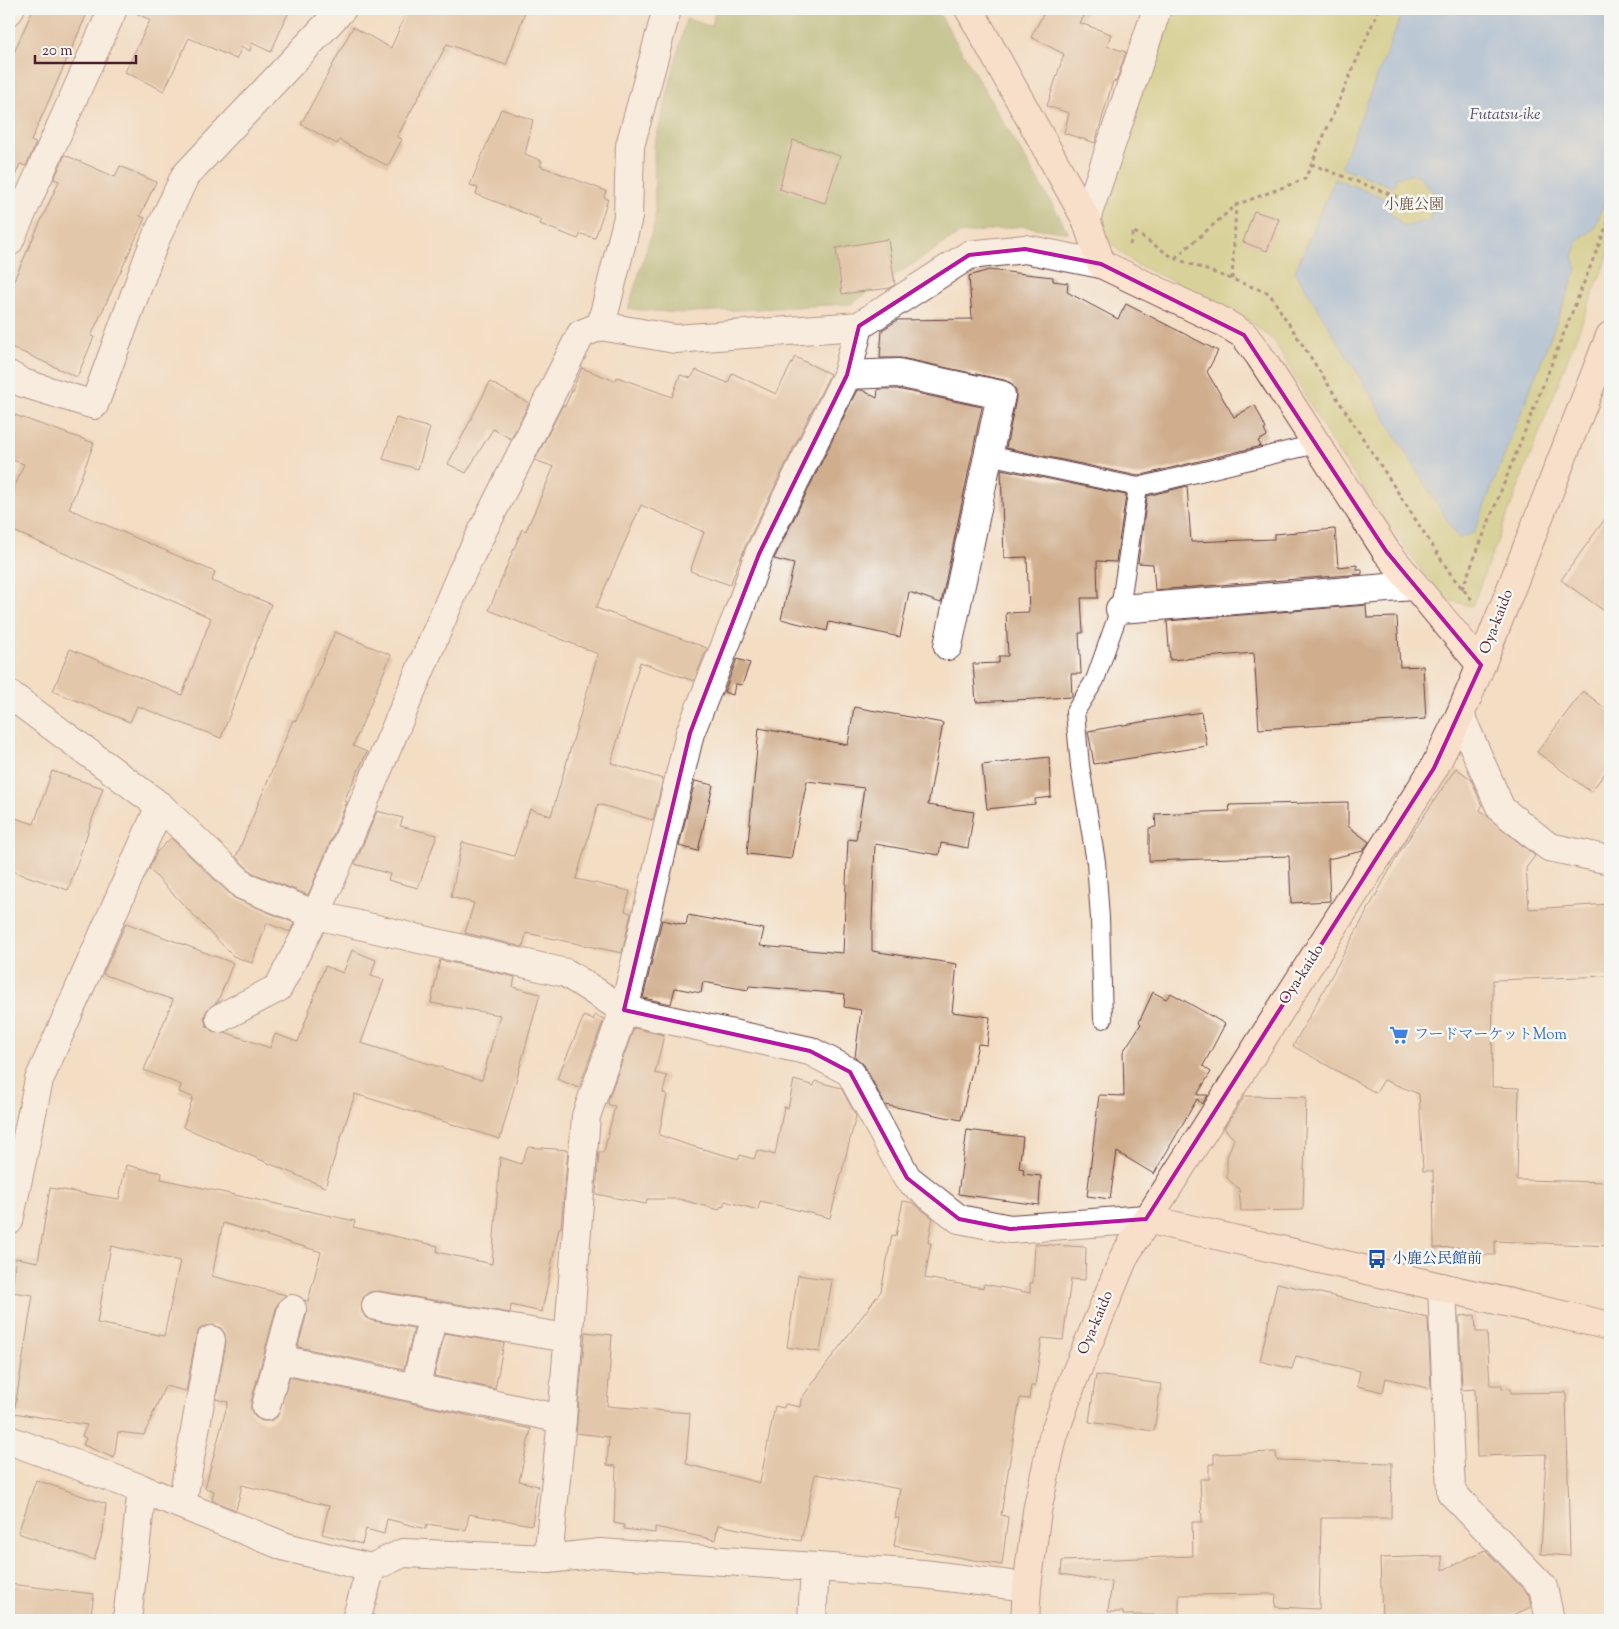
<svg xmlns="http://www.w3.org/2000/svg" width="1619" height="1629" viewBox="0 0 1619 1629" font-family="'Sorts Mill Goudy','Noto Serif JP',serif">
  <rect width="100%" height="100%" fill="#f6f6f2"/>
  <filter id="ink" filterUnits="userSpaceOnUse"><feTurbulence type="fractalNoise" baseFrequency=".02" numOctaves="2"/><feDisplacementMap in="SourceGraphic" scale="10" xChannelSelector="R" yChannelSelector="G"/><feConvolveMatrix kernelMatrix="1 2 1 2 8 2 1 2 1" color-interpolation-filters="sRGB"/></filter>
  <filter id="wash" filterUnits="userSpaceOnUse"><feTurbulence type="fractalNoise" baseFrequency=".0096" numOctaves="4" result="noise"/><feDisplacementMap in="SourceGraphic" scale="20" xChannelSelector="R" yChannelSelector="G"/><feGaussianBlur stdDeviation="1.12" result="paint"/><feColorMatrix in="noise" values="0 0 0 0 0 0 0 0 0 0 0 0 0 0 0 0 0 1.4 0 .05"/><feComposite in="paint" operator="in"/></filter>
  <g filter="url(#wash)">
    <rect width="100%" height="100%" fill="#f3ddc3"/>
    <!-- green -->
    <polygon fill="#b9c567" stroke="#827249" points="1163,9 1610,9 1610,250 1472,606 1447,600 1417,565 1333,445 1275,342 1245,317 1219,302 1135,264 1101,236 1101,206"/>
    <!-- forest -->
    <polygon fill="#92aa5c" stroke="#6e6444" points="716,9 937,9 1069,233 1022,226 959,234 851,304 681,313 628,309 655,222 654,147 686,19 711,26"/>
    <!-- water -->
    <polygon fill="#79afe7" stroke="#626789" points="1404,9 1610,9 1610,186 1594,229 1579,239 1573,257 1577,269 1474,533 1458,538 1295,271 1335,179 1387,199 1386,207 1404,227 1430,220 1435,195 1417,174 1396,177 1393,187 1341,167"/>
    <g id="blocks">
      <!-- building -->
      <g fill="#d0ae8d" fill-rule="evenodd">
        <polygon points="33,9 89,9 31,141 36,143 26,166 20,164 9,190 9,64"/>
        <polygon points="128,9 290,9 271,52 252,43 250,51 242,47 236,59 189,38 164,91 125,72 150,20"/>
        <polygon points="408,9 526,9 506,65 447,44 397,137 402,139 388,166 339,140 337,144 301,124 353,27 391,48"/>
        <polygon points="1046,9 1088,9 1080,23 1111,34 1107,46 1126,52 1116,82 1113,81 1095,143 1064,133 1069,113 1047,106 1064,54 1031,37"/>
        <polygon points="501,109 533,120 525,154 542,161 540,166 606,191 604,197 608,199 595,238 581,234 578,239 540,224 542,220 476,194 478,188 470,185"/>
        <polygon points="793,140 840,156 825,203 779,189"/>
        <polygon points="65,155 115,177 120,166 156,182 140,216 145,218 91,336 94,337 77,377 9,346 9,291 59,181 54,179"/>
        <polygon points="1254,211 1279,219 1267,251 1243,242"/>
        <polygon points="888,239 895,284 890,288 842,294 836,248"/>
        <polygon points="989,270 1053,277 1053,281 1068,283 1067,292 1118,319 1126,304 1218,351 1207,372 1234,417 1255,405 1266,429 1264,430 1267,436 1258,441 1261,446 1138,476 1006,448 1016,398 1016,390 1011,383 1004,380 901,358 880,358 882,330 898,320 972,319 969,276"/>
        <polygon points="795,357 830,374 745,547 730,585 690,571 704,532 641,505 596,608 707,648 694,681 640,662 611,763 663,779 653,820 598,804 576,879 630,891 625,911 631,913 622,953 526,933 523,947 465,933 474,903 451,897 462,842 514,856 530,809 551,816 598,654 489,610 522,529 526,531 553,469 554,467 535,460 563,405 565,406 582,368 615,381 617,377 672,397 680,375 691,378 696,370 728,383 732,373 776,394"/>
        <polygon points="490,382 529,403 511,439 493,429 466,473 448,464"/>
        <polygon points="878,389 897,389 982,407 941,603 909,592 900,637 829,622 827,631 781,619 794,564 774,559 857,390 862,390 877,398"/>
        <polygon points="9,413 94,443 69,509 215,572 212,581 271,604 221,738 137,706 130,722 53,691 70,649 182,695 211,618 9,529 9,501 24,464 9,459"/>
        <polygon points="396,418 430,428 418,469 383,459"/>
        <polygon points="1001,469 1126,495 1116,562 1097,561 1098,598 1081,598 1083,633 1079,633 1081,674 1071,674 1072,697 976,702 973,664 999,663 999,656 1008,656 1006,613 1029,612 1027,557 1004,558"/>
        <polygon points="1187,486 1191,542 1274,539 1274,534 1335,529 1338,567 1357,565 1357,569 1362,569 1362,574 1155,590 1153,564 1138,563 1147,496"/>
        <polygon points="1610,512 1610,615 1561,580"/>
        <polygon points="1366,605 1367,618 1397,617 1400,667 1423,666 1426,719 1259,729 1254,653 1170,660 1167,621"/>
        <polygon points="335,632 391,655 353,746 367,752 344,801 347,802 308,895 253,873 236,857 293,720 296,721"/>
        <polygon points="737,659 750,663 742,685 735,684 733,695 724,692"/>
        <polygon points="1583,691 1610,712 1610,766 1591,792 1537,752"/>
        <polygon points="854,707 943,723 928,805 974,812 968,848 941,843 939,855 875,844 872,923 872,951 957,964 952,1012 990,1017 987,1045 978,1044 961,1120 885,1105 864,1065 855,1057 861,1010 844,1007 845,994 749,986 748,990 703,982 701,993 675,988 671,1004 643,998 662,920 686,925 688,915 764,929 760,946 843,953 848,839 856,840 864,788 807,781 791,859 747,854 759,728 848,745"/>
        <polygon points="1201,712 1207,746 1094,764 1088,731"/>
        <polygon points="1049,757 1051,797 1035,799 1035,804 987,809 982,765"/>
        <polygon points="1456,768 1471,779 1482,806 1480,810 1535,856 1526,868 1529,909 1610,904 1610,976 1493,980 1492,1087 1519,1088 1517,1180 1610,1182 1610,1246 1495,1241 1495,1255 1458,1255 1458,1247 1434,1248 1433,1171 1423,1171 1419,1094 1384,1080 1376,1093 1293,1046 1399,853"/>
        <polygon points="52,771 103,788 68,890 9,870 9,816 34,824"/>
        <polygon points="695,781 713,785 698,851 679,846"/>
        <polygon points="1348,802 1348,826 1369,842 1363,851 1328,859 1330,901 1291,903 1289,856 1149,861 1149,828 1156,827 1155,814 1230,811 1229,805"/>
        <polygon points="377,811 403,818 400,826 437,835 418,888 388,880 390,874 355,864"/>
        <polygon points="171,838 234,898 294,923 290,932 267,923 252,963 233,956 149,869 157,852"/>
        <polygon points="126,923 233,963 218,1001 207,1010 204,1017 206,1025 212,1031 225,1032 270,1048 275,1034 298,1042 325,966 343,973 352,950 376,960 371,976 384,980 361,1043 482,1080 500,1015 431,1003 440,960 515,977 513,987 540,994 500,1139 355,1094 325,1187 183,1127 193,1097 179,1092 181,1085 144,1070 173,1000 103,974"/>
        <polygon points="1153,992 1166,999 1171,993 1225,1024 1203,1066 1211,1072 1197,1095 1208,1095 1202,1104 1197,1099 1154,1174 1117,1152 1110,1199 1087,1196 1099,1095 1124,1096 1123,1052 1141,1024 1139,1022"/>
        <polygon points="595,1015 604,1019 579,1088 557,1079 584,1016 593,1020"/>
        <polygon points="634,1028 664,1035 655,1073 667,1076 663,1093 667,1094 659,1135 685,1144 739,1159 740,1155 754,1159 757,1150 775,1155 784,1107 788,1108 794,1080 814,1086 815,1081 841,1088 856,1116 830,1218 760,1201 758,1210 725,1201 723,1207 721,1206 719,1210 679,1199 647,1199 646,1204 596,1194 599,1152 604,1152 615,1106 609,1105 608,1100"/>
        <polygon points="1245,1096 1306,1097 1303,1210 1241,1211 1239,1189 1227,1178 1227,1157 1234,1139 1224,1128"/>
        <polygon points="967,1130 1023,1137 1019,1168 1024,1169 1023,1174 1041,1176 1039,1205 958,1194"/>
        <path d="M528 1147 568 1150 561 1228H559L542 1312 511 1305 510 1313 379 1291 370 1292 364 1296 361 1304 362 1312 366 1318 373 1321 414 1328 404 1369 298 1347 307 1313 304 1300 308 1301 321 1252 223 1223 212 1276 286 1295 277 1305 251 1402V1410L255 1417 262 1421H270L277 1417 290 1377 531 1429 519 1481 538 1486 532 1525 469 1514 466 1530 427 1524 426 1529 387 1519 384 1534 366 1529 362 1544 322 1534 329 1506 242 1485 236 1510 212 1500 214 1491 205 1488 228 1402 216 1399 226 1342 225 1334 221 1328 214 1325 205 1326 199 1330 196 1337 186 1391 165 1386 144 1435 118 1432 114 1458 83 1445 86 1438 82 1436 87 1425 14 1413 33 1295 11 1292 16 1258 38 1262 50 1188 119 1199 126 1165 162 1173 161 1179 355 1221 353 1227 438 1246 437 1252 492 1264 500 1157 521 1164ZM111 1246 180 1261 164 1336 97 1323Z"/>
        <polygon points="903,1201 913,1203 933,1218 928,1243 931,1243 925,1278 983,1288 984,1284 1030,1293 1030,1283 1033,1283 1035,1244 1086,1247 1085,1280 1071,1279 1063,1340 1042,1338 1035,1386 1031,1386 1029,1399 1020,1398 1001,1515 1008,1517 1002,1565 894,1546 899,1518 895,1518 900,1489 815,1474 801,1541 718,1525 715,1540 655,1527 655,1533 624,1529 624,1525 614,1523 616,1466 607,1465 609,1437 576,1433 585,1332 612,1335 607,1406 690,1413 686,1464 760,1483 775,1406 784,1408 785,1404 800,1407 801,1399 881,1291 892,1235 896,1236"/>
        <polygon points="798,1275 832,1280 820,1352 787,1347"/>
        <polygon points="1277,1283 1428,1318 1431,1389 1386,1378 1383,1392 1357,1386 1360,1371 1296,1356 1292,1369 1260,1361"/>
        <polygon points="1475,1315 1476,1332 1487,1332 1490,1385 1502,1385 1502,1389 1511,1388 1511,1393 1566,1392 1570,1556 1541,1554 1546,1454 1477,1456 1475,1389 1462,1390 1459,1316"/>
        <polygon points="445,1333 504,1343 495,1389 434,1376"/>
        <polygon points="1096,1375 1161,1384 1154,1431 1089,1422"/>
        <polygon points="1276,1452 1277,1460 1392,1463 1391,1518 1321,1518 1319,1609 1275,1607 1276,1594 1179,1595 1179,1615 1123,1615 1123,1612 1108,1612 1112,1582 1061,1574 1062,1561 1193,1556 1192,1522 1202,1522 1200,1479 1209,1479 1209,1464 1214,1464 1214,1454"/>
        <polygon points="36,1480 106,1504 103,1532 94,1560 18,1533"/>
        <polygon points="1485,1550 1529,1595 1531,1607 1502,1620 1489,1620 1488,1617 1382,1620 1380,1558 1442,1556 1443,1570"/>
        <polygon points="9,1584 94,1594 90,1620 9,1620"/>
      </g>
    </g>
  </g>
  <g filter="url(#ink)">
    <use href="#blocks" fill-opacity="0" stroke="#633c42" stroke-width="1"/>
    <g fill="none" stroke-linecap="round" stroke-linejoin="round">
      <!-- lane casing -->
      <g stroke="#633c42" stroke-width="20">
        <g id="lane">
          <polyline points="988,455 1138,487 1316,444"/>
          <polyline points="1103,1019 1100,918 1096,862 1080,766 1075,712 1095,680 1120,609 1138,487"/>
        </g>
      </g>
      <!-- street casing -->
      <g stroke="#633c42" stroke-width="30">
        <g id="street">
          <polyline points="667,9 630,146 628,217 601,326 675,339 859,326 969,255 1025,249 1101,264"/>
          <polyline points="9,11 10,9"/>
          <polyline points="1086,219 1157,9"/>
          <polyline points="9,242 113,9"/>
          <polyline points="9,375 23,383 94,405 155,240 185,176 342,9"/>
          <polyline points="847,375 859,326"/>
          <polyline points="1120,609 1413,586"/>
          <polyline points="9,694 160,806 244,886 316,915 566,973 624,1010 810,1051 850,1072 907,1178 959,1219 1010,1229 1146,1219"/>
          <polyline points="1460,715 1501,809 1549,847 1610,860"/>
          <polyline points="220,1018 278,988 316,915 462,572 581,334 601,326"/>
          <polyline points="9,1221 39,1080 160,806"/>
          <polyline points="1442,1287 1451,1492 1543,1587 1550,1620"/>
          <polyline points="376,1306 567,1338"/>
          <polyline points="279,1359 562,1419"/>
          <polyline points="415,1388 433,1316"/>
          <polyline points="266,1406 292,1309"/>
          <polyline points="9,1440 142,1489 286,1547 371,1568 403,1553 548,1559 600,1553 923,1574 1027,1587"/>
          <polyline points="182,1504 211,1340"/>
          <polyline points="548,1559 562,1419 586,1116 624,1010 690,733 738,614 759,554 847,375 898,373 1001,395 948,646"/>
          <polyline points="127,1620 142,1489"/>
          <polyline points="356,1620 371,1568"/>
          <polyline points="812,1620 815,1567"/>
        </g>
      </g>
      <!-- secondary casing -->
      <g stroke="#633c42" stroke-width="30">
        <g id="secondary">
          <polyline points="969,9 1086,219 1101,264 1223,322 1244,335 1259,355 1386,551 1481,665"/>
          <polyline points="1146,1219 1610,1326"/>
          <polyline points="1025,1620 1027,1587 1037,1511 1053,1437 1073,1380 1125,1255 1434,768 1460,715 1481,665 1610,336"/>
        </g>
      </g>
      <!-- path -->
      <g stroke="#633c42" stroke-width="3" stroke-dasharray="4 4" stroke-linecap="butt">
        <polyline points="1311,164 1413,203"/>
        <polyline points="1130,245 1133,231 1174,258 1269,293 1452,576 1473,601"/>
        <polyline points="1175,258 1236,205 1305,179 1379,9"/>
        <polyline points="1232,279 1236,205"/>
        <polyline points="1462,589 1610,217"/>
      </g>
      <!-- lane -->
      <use href="#lane" stroke="#fff" stroke-width="18"/>
      <!-- street -->
      <use href="#street" stroke="#fff" stroke-width="28"/>
      <!-- secondary -->
      <use href="#secondary" stroke="#fee3d1" stroke-width="28"/>
    </g>
  </g>
  <!-- marked area -->
  <path d="M0 0H1619V1629H0ZM1025 249 1101 264 1244 335 1386 551 1481 665 1434 768 1146 1219 1010 1229 959 1219 907 1178 850 1072 810 1051 624 1010 690 733 759 554 847 375 859 326 969 255Z" fill="#f3ddc3" fill-opacity=".55" fill-rule="evenodd"/>
  <path fill="none" stroke="#b5179e" stroke-width="4" stroke-linejoin="round" d="M1025 249 1101 264 1244 335 1386 551 1481 665 1434 768 1146 1219 1010 1229 959 1219 907 1178 850 1072 810 1051 624 1010 690 733 759 554 847 375 859 326 969 255Z"/>
  <!-- icons -->
  <defs>
    <g id="supermarket-bare" transform="scale(1.5)"><path d="M-6-5.5h2.5l.6 2H6L4.5 2H-2.5L-4.4-4H-6ZM-1.5 3.2a1.3 1.3 0 1 0 .1 0ZM3 3.2a1.3 1.3 0 1 0 .1 0Z" fill="#3f7fe0" stroke="#f6f6f2" stroke-width="2.5" paint-order="stroke"/></g>
    <g id="bus-bare" transform="scale(1.5)"><path d="M-5-6H5V4H4V6H2V4H-2V6H-4V4H-5ZM-3.5-4V0h7V-4ZM-3.5 1.2v1.5H-2V1.2ZM2 1.2v1.5H3.5V1.2Z" fill="#1a4fb4" stroke="#f6f6f2" stroke-width="2.5" paint-order="stroke"/></g>
  </defs>
  <g fill-rule="evenodd">
    <use href="#supermarket-bare" x="1399" y="1035"/>
    <use href="#bus-bare" x="1377" y="1259"/>
  </g>
  <g text-anchor="middle" dominant-baseline="central" stroke-width="5" stroke-linejoin="round" paint-order="stroke">
    <!-- park labels -->
    <g font-size="15" fill="#6b513d" stroke="#f6f6f2">
      <text x="1414" y="205">小鹿公園</text>
    </g>
    <!-- street labels -->
    <g font-size="15" fill="#4a1f2b" stroke="#f6f6f2">
      <text transform="translate(1497 622) rotate(-69)">Oya-kaido</text>
      <text transform="translate(1302 975) rotate(-57)">Oya-kaido</text>
      <text transform="translate(1096 1323) rotate(-67)">Oya-kaido</text>
    </g>
    <!-- shop labels -->
    <g font-size="15" fill="#366cbe" stroke="#f6f6f2" text-anchor="start">
      <text x="1414" y="1035">フードマーケットMom</text>
    </g>
    <!-- transit labels -->
    <g font-size="15" fill="#164399" stroke="#f6f6f2" text-anchor="start">
      <text x="1392" y="1259">小鹿公民館前</text>
    </g>
    <!-- water labels -->
    <g font-size="16" font-style="italic" fill="#5a516d" stroke="#f6f6f2">
      <text x="1505" y="115">Futatsu-ike</text>
    </g>
  </g>
  <!-- margin -->
  <rect width="1619" height="1629" fill="none" stroke="#f6f6f2" stroke-width="30"/>
  <!-- scale -->
  <path d="M35 55v8h101v-8" fill="none" stroke="#4a1f2b" stroke-width="2.5"/>
  <text x="42" y="55" font-size="15" fill="#4a1f2b" stroke="#f6f6f2" stroke-width="4" paint-order="stroke">20 m</text>
</svg>
